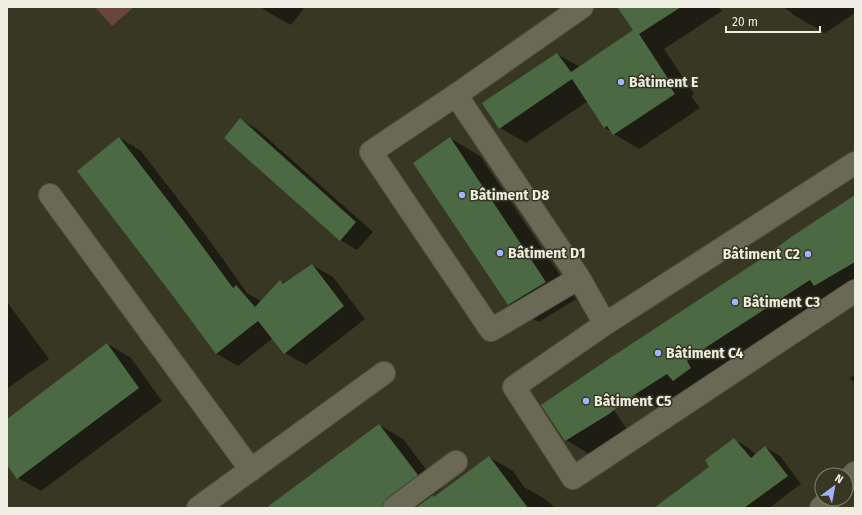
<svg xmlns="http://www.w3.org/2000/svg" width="862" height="515" viewBox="0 0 862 515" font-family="'Fira Sans',sans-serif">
  <rect width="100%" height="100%" fill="#383724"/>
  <!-- green -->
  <polygon fill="#69463a" points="95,7 134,7 112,26"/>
  <!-- shadow -->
  <g fill="#0007">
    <polygon points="262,7 305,7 291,25 264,10"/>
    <polygon points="627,7 719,7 722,11 664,49 694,94 691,96 700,108 639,149 614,134 612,132 605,128 588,101 526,143 500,128 557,54 580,67 635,30"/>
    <polygon points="783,7 855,7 855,13 825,33 792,14 791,12"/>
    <polygon points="240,119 257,129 373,232 357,250 340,240"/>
    <polygon points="120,138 141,151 207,237 247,293 258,299 261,302 280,282 285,284 312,265 333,277 365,319 306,365 285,353 273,338 238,366 217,354 174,295"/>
    <polygon points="450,138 480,156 576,299 539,322 509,305 414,163"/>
    <polygon points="855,196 855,297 665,412 635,395 609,360 762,259"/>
    <polygon points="7,302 49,359 8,388 7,388"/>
    <polygon points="108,344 131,358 162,401 41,491 18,478 7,463 7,419"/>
    <polygon points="855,374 855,384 850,378"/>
    <polygon points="607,399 631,436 596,458 566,440"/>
    <polygon points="379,425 403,439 441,489 432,496 435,498 489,457 513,471 524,487 545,499 555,508 268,508"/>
    <polygon points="737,441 750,449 756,455 765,447 780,456 801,484 769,508 746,508 745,506 742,508 714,508"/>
  </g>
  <!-- building -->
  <g fill="#4b6942">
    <polygon points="617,7 681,7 639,34 669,80 666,81 675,94 613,135 607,126 604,128 572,79 499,129 482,103 557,53 571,72 633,30"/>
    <polygon points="240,118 356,222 340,241 224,138"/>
    <polygon points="119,137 186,224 233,288 236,285 255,307 280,280 283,284 312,264 344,306 284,354 258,321 216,354 173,296 77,171"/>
    <polygon points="450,137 546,282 508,305 413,163"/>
    <polygon points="855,195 855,262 814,286 810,280 708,346 687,361 691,368 673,381 667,374 631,397 609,414 565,441 541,405 607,360 761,259 794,235"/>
    <polygon points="107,343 139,388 17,479 7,465 7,419"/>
    <polygon points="379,424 418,475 387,498 383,503 382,508 266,508"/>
    <polygon points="734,438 751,458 765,446 788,476 744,508 654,508 709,467 705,460"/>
    <polygon points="489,456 528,508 415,508 433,495 434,497"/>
  </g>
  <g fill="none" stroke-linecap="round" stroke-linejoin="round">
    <!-- minor casing -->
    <g stroke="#555445" stroke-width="24">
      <g id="minor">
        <polyline points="582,7 456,95 579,278 605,324 855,163"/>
        <polyline points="456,95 371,152 491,330 579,278"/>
        <polyline points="50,195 251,470"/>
        <polyline points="605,324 514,387 573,478 855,291"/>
        <polyline points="846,482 855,473"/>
        <polyline points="198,508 384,373"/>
        <polyline points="394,508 456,462"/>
        <polyline points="821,508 830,499"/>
      </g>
    </g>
    <!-- minor -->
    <use href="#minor" stroke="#6a6955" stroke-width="22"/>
  </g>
  <!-- markers -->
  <g fill="#a1b3fd" stroke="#383724" stroke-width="1.5">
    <circle cx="621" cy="82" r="4"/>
    <circle cx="462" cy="195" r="4"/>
    <circle cx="500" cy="253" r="4"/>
    <circle cx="808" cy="254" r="4"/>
    <circle cx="735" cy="302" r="4"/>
    <circle cx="658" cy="353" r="4"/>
    <circle cx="586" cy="401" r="4"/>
  </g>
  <g text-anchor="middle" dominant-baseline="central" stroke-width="3" stroke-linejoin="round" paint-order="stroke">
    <!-- poi labels -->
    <g font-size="14" font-weight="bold" fill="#eeeee3" stroke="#383724" text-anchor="start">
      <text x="629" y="82">Bâtiment E</text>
      <text x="470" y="195">Bâtiment D8</text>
      <text x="508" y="253">Bâtiment D1</text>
      <text x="800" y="254" text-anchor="end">Bâtiment C2</text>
      <text x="743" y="302">Bâtiment C3</text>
      <text x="666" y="353">Bâtiment C4</text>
      <text x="594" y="401">Bâtiment C5</text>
    </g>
  </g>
  <!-- border -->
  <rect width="862" height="515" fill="none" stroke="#eeeee3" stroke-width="16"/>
  <!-- north arrow -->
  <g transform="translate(834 487) rotate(32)"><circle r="19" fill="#383724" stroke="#818070"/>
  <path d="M0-3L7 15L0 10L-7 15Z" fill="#a1b3fd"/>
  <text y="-6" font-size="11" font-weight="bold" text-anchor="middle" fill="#eeeee3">N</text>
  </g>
  <!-- scale -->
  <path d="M726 26v6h94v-6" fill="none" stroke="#eeeee3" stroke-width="2"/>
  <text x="732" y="26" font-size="12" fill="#eeeee3" stroke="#383724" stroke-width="3" paint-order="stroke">20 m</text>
</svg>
